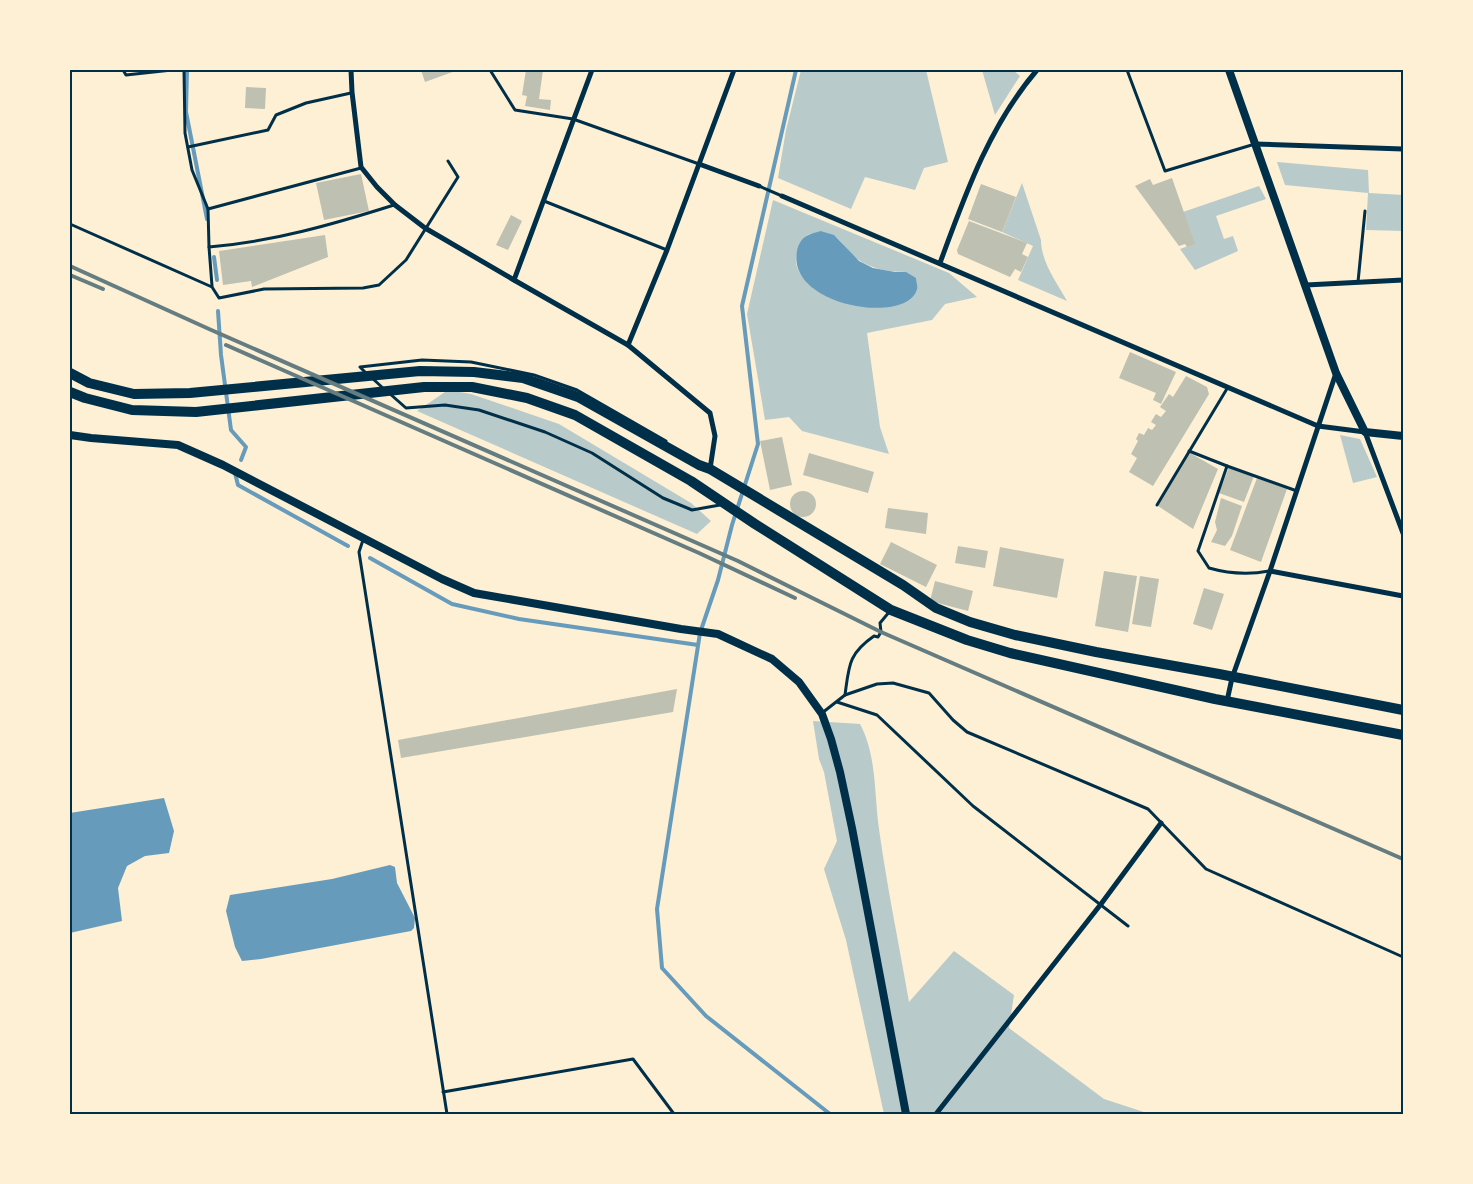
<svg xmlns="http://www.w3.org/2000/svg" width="1473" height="1184" viewBox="0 0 1473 1184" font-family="'DejaVu Sans',sans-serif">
  <rect width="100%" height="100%" fill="#fdf0d5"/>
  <!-- green -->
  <g fill="#b9caca" fill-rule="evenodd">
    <polygon points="801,70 926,70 948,162 924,168 915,190 865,177 851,209 778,178 786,130"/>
    <polygon points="982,70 1013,70 1020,76 995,115"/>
    <polygon points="1277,162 1368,170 1369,193 1403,195 1403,231 1366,230 1368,193 1285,185"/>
    <path d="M1022 183 1041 240C1041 262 1057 283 1067 301L1018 280 1033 246 1002 232Z"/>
    <polygon points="1259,186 1266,199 1216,216 1224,239 1233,236 1238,251 1195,270 1180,249 1194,244 1183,212"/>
    <path d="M773 200 949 273 977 297 945 304 932 320 867 333 880 427 889 454 802 431 789 417 765 420 747 314ZM821 231C840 236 839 241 851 254 866 268 886 272 906 272L820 293C809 285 791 270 797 253 800 247 804 241 807 235Z"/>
    <polygon points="448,390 471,394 559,424 691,503 711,521 697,534 417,411"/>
    <polygon points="1340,435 1360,439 1377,477 1353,483"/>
    <path d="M813 721 860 724C877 756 874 794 879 829 887 887 899 944 909 1002L954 951 1014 995 1009 1028 1104 1099 1150 1114H884L846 940 824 869 837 841 824 772 819 759Z"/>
  </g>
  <!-- water -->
  <g fill="#669bbc">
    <path d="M821 231 834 235 859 261 873 268 895 272H906L916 278C916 282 918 286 917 289 908 326 786 306 797 251 800 237 808 234 821 231Z"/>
    <polygon points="164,798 174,831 169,853 145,856 127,866 118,888 122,921 70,933 70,813"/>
    <polygon points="390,865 395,867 397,883 415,918 414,928 411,931 261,959 242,961 235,947 226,911 230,895 332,879"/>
  </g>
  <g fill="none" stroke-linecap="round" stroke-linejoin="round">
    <!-- stream -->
    <g stroke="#669bbc" stroke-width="4">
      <polyline points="187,70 186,112 207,219"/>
      <polyline points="796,70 742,306 758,444 732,525 718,580 700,633 657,909 662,968 706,1016 830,1114"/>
      <polyline points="214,257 217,280"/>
      <polyline points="218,311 221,355 231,430 246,447 241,460"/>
      <polyline points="235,473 238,485 348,546"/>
      <polyline points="370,558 452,604 519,619 698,645"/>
    </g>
  </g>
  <!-- building -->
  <g fill="#bec0b2">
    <polygon points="421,70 458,70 425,82"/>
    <polygon points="526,70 543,70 539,99 551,100 550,110 525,106 527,96 522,95"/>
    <polygon points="246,87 266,88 265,109 245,108"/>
    <polygon points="361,174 369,211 324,220 316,183"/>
    <polygon points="1172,178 1195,244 1187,247 1185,244 1179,246 1135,186 1150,179 1153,185"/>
    <polygon points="981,184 1016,197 1002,232 968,219"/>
    <polygon points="511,215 522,221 508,250 496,245"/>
    <polygon points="969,221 1027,243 1022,254 1028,257 1021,272 1015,269 1010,277 958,254 957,250"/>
    <polygon points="325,235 328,257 252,287 251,281 223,285 219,251"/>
    <polygon points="1130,352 1176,372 1161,404 1153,400 1156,393 1119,378"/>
    <polygon points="1186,376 1207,387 1209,394 1153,486 1129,472 1137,458 1131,454 1138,441 1136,439 1139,433 1144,435 1148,428 1152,430 1156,425 1151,422 1156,414 1161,417 1166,411 1160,407 1169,394 1173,397"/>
    <polygon points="782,437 792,485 770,490 760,441"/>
    <polygon points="809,453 874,472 868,493 803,475"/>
    <polygon points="1190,453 1218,469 1193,529 1158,506"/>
    <polygon points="1229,467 1254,476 1244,502 1219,493"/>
    <polygon points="1257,478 1287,489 1261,562 1230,550"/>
    <circle cx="803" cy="504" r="13"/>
    <polygon points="1221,498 1242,506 1232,536 1225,546 1211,542 1217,530 1215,522"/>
    <polygon points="888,508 928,513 926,534 885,528"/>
    <polygon points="891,542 937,565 926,587 880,564"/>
    <polygon points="958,546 988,551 985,568 955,563"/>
    <polygon points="1000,547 1064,559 1057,598 993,586"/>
    <polygon points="1104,571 1137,576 1128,632 1095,626"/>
    <polygon points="1140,576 1159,579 1151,627 1132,624"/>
    <polygon points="935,581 973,591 968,611 930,601"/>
    <polygon points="1204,588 1224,594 1212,630 1193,624"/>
    <polygon points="677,689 673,712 401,758 398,740"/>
  </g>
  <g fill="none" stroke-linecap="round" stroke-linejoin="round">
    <!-- service -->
    <g stroke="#003049" stroke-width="3">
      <polyline points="123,70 126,75 172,70"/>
      <path d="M184 70 185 133 192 170 208 209 209 247C272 242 334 224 394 205"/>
      <polyline points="490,70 515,110 573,119 699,164"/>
      <polyline points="1127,70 1165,171 1255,144"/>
      <polyline points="188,147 268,130 276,115 306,103 351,93"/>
      <polyline points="759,186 782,196"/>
      <polyline points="544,201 667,250"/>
      <polyline points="208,209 361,168"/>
      <polyline points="70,224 212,287 219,298 264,289 363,288 379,285 406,260 458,177 448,161"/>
      <polyline points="209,247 212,286"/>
      <polyline points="1358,282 1365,211"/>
      <polyline points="367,374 360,367 422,360 471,362 534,375 577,390 666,441"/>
      <polyline points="372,378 384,389"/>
      <polyline points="389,393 406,408 445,405 479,410 545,432 592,453 663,498 692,510 720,505"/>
      <polyline points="1189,451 1227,466"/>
      <polyline points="1157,505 1228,387"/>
      <polyline points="363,540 359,552 447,1114"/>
      <path d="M1269 571C1248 575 1230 574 1209 568L1198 551 1227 466 1297 491"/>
      <polyline points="845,695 877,684 893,683 929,693 953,720 967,732 1148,809 1206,869 1403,957"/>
      <polyline points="837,702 877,715 973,806 1128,926"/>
      <path d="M822 713 845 695C849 666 848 654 874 636L878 637 881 632 880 623 890 611"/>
      <polyline points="443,1092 633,1059 674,1114"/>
    </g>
    <!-- minor -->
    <g stroke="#003049" stroke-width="5">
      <polyline points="351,70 352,92 361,167 377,187 395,205 425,228 514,280 628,345"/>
      <polyline points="1255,144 1403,149"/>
      <polyline points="699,164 759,186"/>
      <polyline points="782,196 1318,426 1365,432 1403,533"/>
      <path d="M940 263C965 195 989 126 1037 70"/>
      <polyline points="514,280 592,70"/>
      <polyline points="1306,285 1403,280"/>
      <polyline points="710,469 715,436 710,413 628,345 667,250 734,70"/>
      <polyline points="1270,571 1403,596"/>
      <polyline points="1227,701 1232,678 1270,571 1336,373"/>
      <polyline points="936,1114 1101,904 1161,823"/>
    </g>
    <!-- tertiary -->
    <g stroke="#003049" stroke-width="8">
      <polyline points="1229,70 1336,373 1365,432 1403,436"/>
      <polyline points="70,435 91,438 178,445 223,465 442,579 474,593 681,629 718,634 772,659 799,682 822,714 831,739 840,772 852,828 906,1114"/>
    </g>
    <!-- primary -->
    <g stroke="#003049" stroke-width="10">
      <polyline points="70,373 89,383 134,394 190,393 420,371 474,372 523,378 578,397 699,465 710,469 903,585 936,608 970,622 1015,635 1096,652 1219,674 1403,710"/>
      <polyline points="70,392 85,398 132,410 196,412 424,387 472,387 527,398 575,415 691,481 755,524 891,610 967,640 1010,653 1215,699 1403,735"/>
    </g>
    <!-- rail -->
    <g stroke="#657d81" stroke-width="4">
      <polyline points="70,266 209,329 738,561 881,632 1403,859"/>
      <polyline points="70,275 103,289"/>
      <polyline points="226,345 699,553 795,598"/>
    </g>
  </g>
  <!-- border -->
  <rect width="1473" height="1184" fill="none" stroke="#fdf0d5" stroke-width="142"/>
  <rect x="71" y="71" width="1331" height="1042" fill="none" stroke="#003049" stroke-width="2"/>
</svg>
